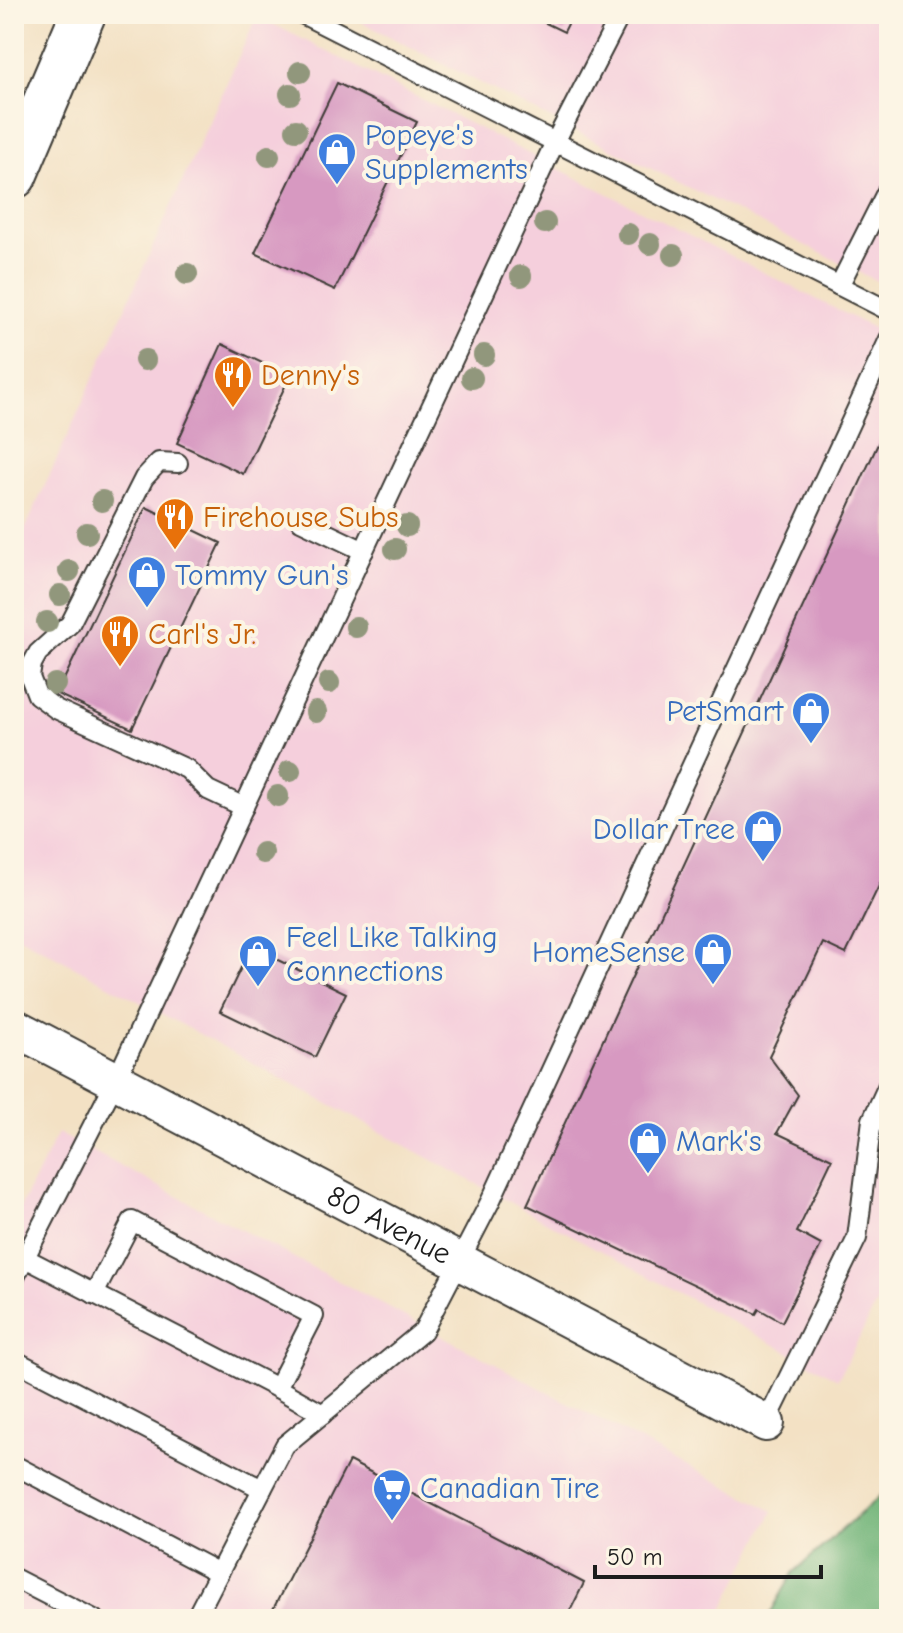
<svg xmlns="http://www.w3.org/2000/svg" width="903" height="1633" viewBox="0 0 903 1633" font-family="'Comic Neue',sans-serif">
  <rect width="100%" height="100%" fill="#fcf5e5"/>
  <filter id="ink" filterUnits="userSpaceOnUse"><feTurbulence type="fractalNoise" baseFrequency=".0125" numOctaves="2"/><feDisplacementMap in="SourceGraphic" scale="16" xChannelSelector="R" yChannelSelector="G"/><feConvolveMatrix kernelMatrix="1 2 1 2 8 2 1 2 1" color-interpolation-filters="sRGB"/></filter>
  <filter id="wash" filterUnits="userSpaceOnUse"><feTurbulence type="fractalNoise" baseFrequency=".006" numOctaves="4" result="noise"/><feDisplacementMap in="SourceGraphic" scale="32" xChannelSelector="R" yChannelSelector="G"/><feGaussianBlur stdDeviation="1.8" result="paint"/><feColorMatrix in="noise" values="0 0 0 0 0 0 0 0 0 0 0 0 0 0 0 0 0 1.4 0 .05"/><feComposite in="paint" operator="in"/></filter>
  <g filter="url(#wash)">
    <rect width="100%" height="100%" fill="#f3e1c4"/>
    <!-- built -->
    <g fill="#f5cfdc">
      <polygon points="346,14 889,14 889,287 533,110"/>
      <polygon points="257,16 889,336 889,1279 838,1379 14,934 14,554"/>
      <polygon points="58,1133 773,1511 718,1619 14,1619 14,1219"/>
    </g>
    <!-- forest -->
    <polygon fill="#6db276" stroke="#446749" stroke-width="2" points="889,1488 889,1619 767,1619 793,1573"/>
    <g id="blocks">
      <!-- building -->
      <g fill="#d799c1">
        <polygon points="527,14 573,14 564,32"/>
        <polygon points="337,83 417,122 335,290 255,253"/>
        <polygon points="222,344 290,376 243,474 177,443"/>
        <polygon points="889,420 889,812 886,818 889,819 889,865 846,954 823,943 769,1056 798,1095 777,1133 832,1159 797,1232 821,1245 782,1322 759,1309 756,1314 527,1205"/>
        <polygon points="146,507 221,543 132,729 57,694"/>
        <polygon points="251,947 346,993 315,1057 220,1011"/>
        <polygon points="349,1461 584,1583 566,1619 268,1619"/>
      </g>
    </g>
  </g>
  <g filter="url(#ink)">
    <use href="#blocks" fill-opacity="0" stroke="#3c3a35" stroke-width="2"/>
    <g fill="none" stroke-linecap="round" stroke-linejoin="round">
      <!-- service casing -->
      <g stroke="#3c3a35" stroke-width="22">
        <g id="service">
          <polyline points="302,14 889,311"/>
          <polyline points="839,286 889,187"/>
          <polyline points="178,463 159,462 144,478 70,624 38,653 32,664 30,677 37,695 56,709 187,769 208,790 244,807"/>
          <polyline points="301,521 364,551"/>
          <polyline points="25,1258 277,1388 323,1414"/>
          <polyline points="14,1279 116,1080 555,142 621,14"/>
          <polyline points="94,1294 132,1221 314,1316 277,1388"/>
          <polyline points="14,1360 262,1489"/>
          <polyline points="766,1423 857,1238 872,1120 889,1083"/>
          <polyline points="14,1465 219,1573"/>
          <polyline points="14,1578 94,1619"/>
          <polyline points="195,1619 285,1445 423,1331 490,1202 889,339"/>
        </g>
      </g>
      <!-- minor casing -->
      <g stroke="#3c3a35" stroke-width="40">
        <g id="minor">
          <path id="s1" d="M14 1027 766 1423"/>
        </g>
      </g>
      <!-- trunk casing -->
      <g stroke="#3c3a35" stroke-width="48">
        <polyline id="trunk" points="14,176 83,14"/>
      </g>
      <!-- service -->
      <use href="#service" stroke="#fff" stroke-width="18"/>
      <!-- minor -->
      <use href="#minor" stroke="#fff" stroke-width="36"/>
      <!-- trunk -->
      <use href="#trunk" stroke="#fff" stroke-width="44"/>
    </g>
    <!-- trees -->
    <g fill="#91977c">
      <circle cx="300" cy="72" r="11"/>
      <circle cx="290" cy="94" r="11"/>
      <circle cx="296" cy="130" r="11"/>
      <circle cx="269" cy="156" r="11"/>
      <circle cx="545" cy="223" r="11"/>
      <circle cx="628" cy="234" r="11"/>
      <circle cx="650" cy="244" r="11"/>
      <circle cx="673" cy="255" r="11"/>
      <circle cx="187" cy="274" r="11"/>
      <circle cx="521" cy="276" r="11"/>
      <circle cx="484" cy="355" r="11"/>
      <circle cx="145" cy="360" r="11"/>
      <circle cx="472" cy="378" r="11"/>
      <circle cx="102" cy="501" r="11"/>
      <circle cx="407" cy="526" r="11"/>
      <circle cx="87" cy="533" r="11"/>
      <circle cx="395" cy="549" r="11"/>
      <circle cx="69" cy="571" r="11"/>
      <circle cx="60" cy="595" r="11"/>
      <circle cx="47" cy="622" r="11"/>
      <circle cx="356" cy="627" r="11"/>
      <circle cx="329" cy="683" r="11"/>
      <circle cx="55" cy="684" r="11"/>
      <circle cx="316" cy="712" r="11"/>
      <circle cx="290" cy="771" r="11"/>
      <circle cx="278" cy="796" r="11"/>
      <circle cx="263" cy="853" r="11"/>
    </g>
  </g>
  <!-- icons -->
  <defs>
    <g id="shop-pin" transform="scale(2)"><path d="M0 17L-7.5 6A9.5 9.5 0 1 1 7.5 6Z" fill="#3f7fe0" stroke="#fcf5e5"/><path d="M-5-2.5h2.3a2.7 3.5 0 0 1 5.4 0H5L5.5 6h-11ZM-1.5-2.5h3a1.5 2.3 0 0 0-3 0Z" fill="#fff"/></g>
    <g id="restaurant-pin" transform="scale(2)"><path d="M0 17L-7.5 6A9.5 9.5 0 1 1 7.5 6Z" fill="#e8710a" stroke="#fcf5e5"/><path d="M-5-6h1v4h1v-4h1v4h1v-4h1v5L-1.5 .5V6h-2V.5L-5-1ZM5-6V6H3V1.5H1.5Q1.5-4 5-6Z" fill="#fff"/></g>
    <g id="supermarket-pin" transform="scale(2)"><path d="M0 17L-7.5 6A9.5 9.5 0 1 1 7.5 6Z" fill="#3f7fe0" stroke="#fcf5e5"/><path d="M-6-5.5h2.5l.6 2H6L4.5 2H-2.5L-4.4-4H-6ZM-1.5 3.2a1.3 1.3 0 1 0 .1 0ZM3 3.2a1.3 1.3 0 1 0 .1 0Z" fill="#fff"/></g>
  </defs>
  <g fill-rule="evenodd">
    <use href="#shop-pin" x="337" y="152"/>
    <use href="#restaurant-pin" x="233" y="375"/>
    <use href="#restaurant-pin" x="175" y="517"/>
    <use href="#shop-pin" x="147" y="575"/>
    <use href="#restaurant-pin" x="120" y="634"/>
    <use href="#shop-pin" x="811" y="711"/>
    <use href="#shop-pin" x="763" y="829"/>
    <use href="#shop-pin" x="713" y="952"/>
    <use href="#shop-pin" x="258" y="954"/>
    <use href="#shop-pin" x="648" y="1141"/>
    <use href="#supermarket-pin" x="392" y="1488"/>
  </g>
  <g text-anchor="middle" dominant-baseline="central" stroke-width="8" stroke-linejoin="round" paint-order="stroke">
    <!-- shop labels -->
    <g font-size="30" fill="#366cbe" stroke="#fcf5e5" text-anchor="start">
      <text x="365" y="135">Popeye's<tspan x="365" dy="34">Supplements</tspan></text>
      <text x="175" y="575">Tommy Gun's</text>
      <text x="783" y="711" text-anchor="end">PetSmart</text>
      <text x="735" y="829" text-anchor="end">Dollar Tree</text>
      <text x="286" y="937">Feel Like Talking<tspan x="286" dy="34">Connections</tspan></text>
      <text x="685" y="952" text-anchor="end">HomeSense</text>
      <text x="676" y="1141">Mark's</text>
      <text x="420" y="1488">Canadian Tire</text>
    </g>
    <!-- food labels -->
    <g font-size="30" fill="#c56008" stroke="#fcf5e5" text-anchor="start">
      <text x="261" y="375">Denny's</text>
      <text x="203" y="517">Firehouse Subs</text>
      <text x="148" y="634">Carl's Jr.</text>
    </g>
    <!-- street labels -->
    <g font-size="30" fill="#1c1c1c" stroke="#fcf5e5">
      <text stroke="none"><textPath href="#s1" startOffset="424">80 Avenue</textPath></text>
    </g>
  </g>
  <!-- margin -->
  <rect width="903" height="1633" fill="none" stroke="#fcf5e5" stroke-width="48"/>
  <!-- scale -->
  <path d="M595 1565v12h226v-12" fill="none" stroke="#1c1c1c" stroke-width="4"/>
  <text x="607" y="1565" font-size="24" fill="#1c1c1c" stroke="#fcf5e5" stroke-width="6" paint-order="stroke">50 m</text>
</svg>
